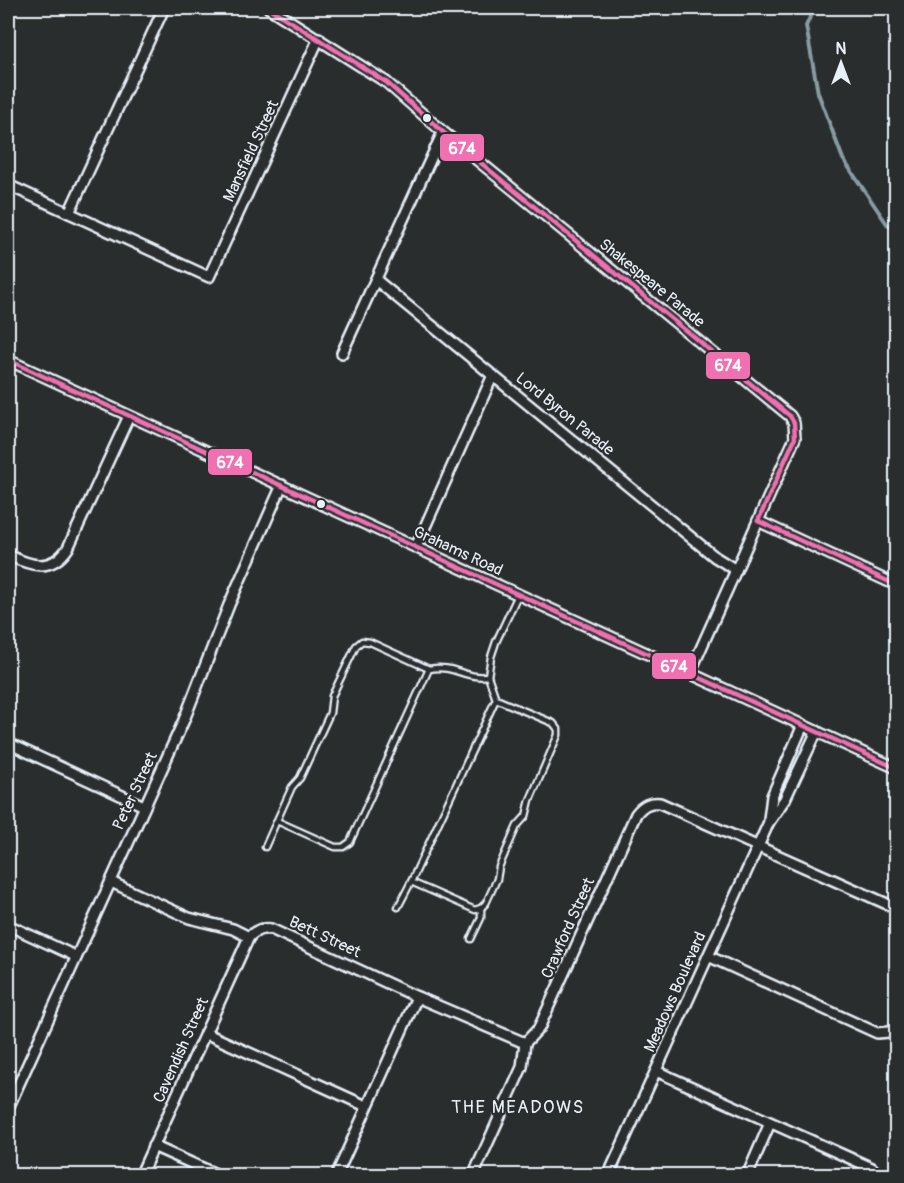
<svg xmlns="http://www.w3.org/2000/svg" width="904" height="1183" viewBox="0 0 904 1183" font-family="Pangolin,sans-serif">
  <rect width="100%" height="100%" fill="#2a2d2e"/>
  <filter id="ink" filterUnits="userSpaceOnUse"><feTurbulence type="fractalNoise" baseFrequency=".0167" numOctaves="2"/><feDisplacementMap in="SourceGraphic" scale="12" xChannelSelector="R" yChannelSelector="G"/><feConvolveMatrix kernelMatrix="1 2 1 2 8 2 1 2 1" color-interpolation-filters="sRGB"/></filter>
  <g filter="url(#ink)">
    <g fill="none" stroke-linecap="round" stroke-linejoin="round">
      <!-- stream -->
      <polyline stroke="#879ca3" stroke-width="4" points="814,8 806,26 818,93 843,159 887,224 896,231"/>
      <!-- service casing -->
      <g stroke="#e8f1f8" stroke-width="9">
        <g id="service">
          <polyline points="496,699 411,882 475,910 481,908 486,903 497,879 499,867 517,826 526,816 530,800 558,735 558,729 553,723 496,699 488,676 491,657 496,642 518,595"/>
          <path d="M277 821 335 847H343L350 842 429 669C455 664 463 679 488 676"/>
          <polyline points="265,847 292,787 300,778 330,713 332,696 356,646 362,641 370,642 429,669"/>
          <polyline points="398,907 411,882"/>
          <polyline points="471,939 481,918 481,908"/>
        </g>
      </g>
      <!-- minor casing -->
      <g stroke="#e8f1f8" stroke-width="14">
        <g id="minor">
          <polyline points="269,8 386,82 443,132 790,416 794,423 795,438 690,673"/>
          <polyline points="8,185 209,277 319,38"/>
          <polyline points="69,213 164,8"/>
          <polyline points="376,280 715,557 736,570"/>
          <polyline points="342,353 443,132"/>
          <polyline points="8,360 896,768"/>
          <polyline points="758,521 896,585"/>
          <polyline points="416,547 493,375"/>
          <path d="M8 555C31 566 51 573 68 548L129 416"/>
          <polyline points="8,743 144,806"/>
          <polyline points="769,819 772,796 803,725"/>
          <path d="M111 882 189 918 233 929 249 937C256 930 261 928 271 929L417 997 525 1043"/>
          <polyline points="8,925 75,956"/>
          <polyline points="708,956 877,1033 889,1032 896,1028"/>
          <polyline points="205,1033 366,1106"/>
          <polyline points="656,1071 872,1168 879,1176"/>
          <polyline points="8,1108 184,720 229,605 282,485"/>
          <polyline points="153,1146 220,1176"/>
          <polyline points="140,1176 249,937"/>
          <polyline points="336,1176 417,997"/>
          <path d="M473 1176 522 1067 525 1043 539 1028 636 814C643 805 649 802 660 803L896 908"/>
          <polyline points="608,1176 769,822 785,799 817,731"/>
          <polyline points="747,1176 770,1123"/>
        </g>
      </g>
      <!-- service -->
      <use href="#service" stroke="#2a2d2e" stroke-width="4.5"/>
      <!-- minor -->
      <use href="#minor" stroke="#2a2d2e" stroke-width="9"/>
      <!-- bus-1 casing -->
      <g stroke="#2a2d2e" stroke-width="9">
        <g id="bus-1">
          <polyline points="269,8 386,82 443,132 790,416 794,423 795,438 758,521"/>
          <polyline points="8,360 896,768"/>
          <polyline points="758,521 896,585"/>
        </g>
      </g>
      <!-- bus-1 -->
      <use href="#bus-1" stroke="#f070b1" stroke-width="4.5"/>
    </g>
  </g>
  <!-- markers -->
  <g fill="#e8f1f8" stroke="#2a2d2e" stroke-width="2">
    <circle cx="427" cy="118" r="5"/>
    <circle cx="321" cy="504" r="5"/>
  </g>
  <g text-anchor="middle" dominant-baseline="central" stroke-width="4.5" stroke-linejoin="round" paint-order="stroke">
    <!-- street labels -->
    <g font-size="16" fill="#e8f1f8" stroke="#2a2d2e">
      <text transform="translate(251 151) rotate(-65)">Mansfield Street</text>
      <text transform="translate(652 283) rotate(39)">Shakespeare Parade</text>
      <text transform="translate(565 414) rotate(39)">Lord Byron Parade</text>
      <text transform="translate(458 551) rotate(25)">Grahams Road</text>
      <text transform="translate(135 791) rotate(-65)">Peter Street</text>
      <text transform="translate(568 928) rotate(-66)">Crawford Street</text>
      <text transform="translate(325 937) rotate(25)">Bett Street</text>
      <text transform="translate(675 992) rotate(-66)">Meadows Boulevard</text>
      <text transform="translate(181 1050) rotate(-66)">Cavendish Street</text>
    </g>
    <!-- neighbourhood labels -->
    <g font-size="18" letter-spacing="1.5" fill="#e8f1f8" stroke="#2a2d2e">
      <text x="518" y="1107">THE MEADOWS</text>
    </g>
  </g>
  <g stroke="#2a2d2e" stroke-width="2">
    <rect x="439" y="133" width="46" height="29" rx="6" fill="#f070b1"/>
    <rect x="705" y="351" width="46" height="29" rx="6" fill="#f070b1"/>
    <rect x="207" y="448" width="46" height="28" rx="6" fill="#f070b1"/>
    <rect x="651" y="652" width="46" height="28" rx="6" fill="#f070b1"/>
  </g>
  <g font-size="16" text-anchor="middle" font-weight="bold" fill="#fff">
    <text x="462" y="154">674</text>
    <text x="728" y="371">674</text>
    <text x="230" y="468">674</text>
    <text x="674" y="672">674</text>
  </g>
  <!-- margin -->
  <rect width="904" height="1183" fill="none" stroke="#2a2d2e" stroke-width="30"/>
  <rect x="15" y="15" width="874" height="1153" fill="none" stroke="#e8f1f8" stroke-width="2" filter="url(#ink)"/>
  <!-- north arrow -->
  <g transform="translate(841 63)" stroke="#2a2d2e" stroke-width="4.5" paint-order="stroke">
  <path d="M0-4.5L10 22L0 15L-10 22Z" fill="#e8f1f8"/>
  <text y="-9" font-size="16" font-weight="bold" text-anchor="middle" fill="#e8f1f8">N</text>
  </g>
</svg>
